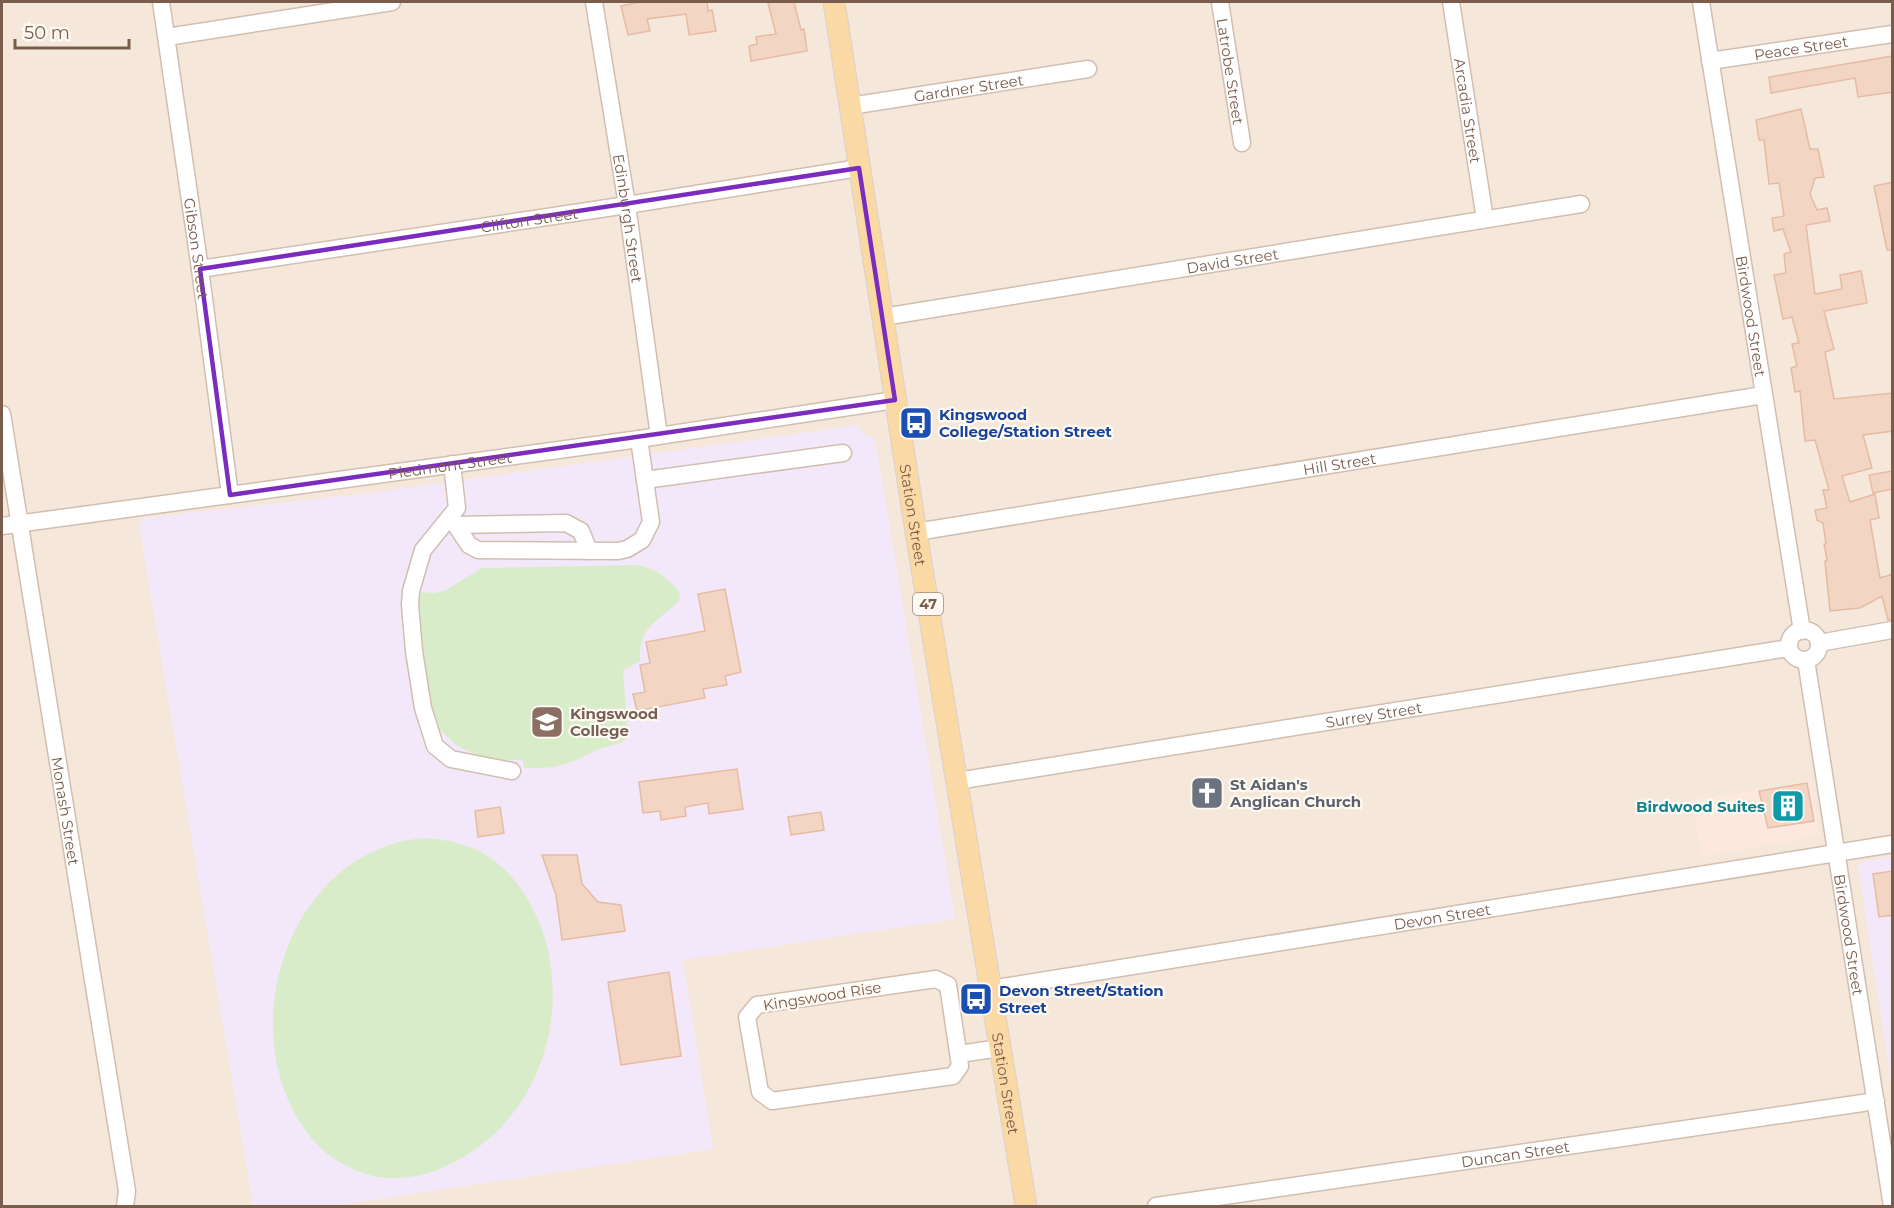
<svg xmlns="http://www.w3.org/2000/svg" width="1894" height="1208" viewBox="0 0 1894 1208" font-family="Montserrat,sans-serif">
  <rect width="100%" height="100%" fill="#fdf6ec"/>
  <!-- residential -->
  <rect fill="#f5e8da" x="2" y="2" width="1890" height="1204"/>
  <!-- commercial -->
  <polygon fill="#fde8e0" points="1811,781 1820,836 1701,856 1692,800"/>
  <!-- education -->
  <g fill="#f3e8fa">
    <polygon points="858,425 863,434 875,438 955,919 683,960 713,1149 332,1206 253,1206 139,525 142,518 371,493"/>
    <polygon points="1892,857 1892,1088 1858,866 1860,862"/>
  </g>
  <!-- green -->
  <g fill="#d8ecc9">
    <path d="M635 565C654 567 666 577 679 591L680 600C658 622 638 626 640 661L623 670 628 737C621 745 612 745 602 748 591 752 582 758 571 762 556 768 540 769 524 768L523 760H497L477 755 456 745 439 729 434 721 418 645V592L435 593 446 590 482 568Z"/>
    <path d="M424 838C476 841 509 862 533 909 577 996 546 1113 458 1160 431 1175 401 1183 369 1175 343 1167 321 1153 306 1131 231 1028 290 849 424 838Z"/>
  </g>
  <!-- building -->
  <g fill="#f3d5c3" stroke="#e6bba3" stroke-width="1.5">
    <polygon points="639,2 707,2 708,11 712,10 716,31 689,35 686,14 647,19 650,31 628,35 621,6"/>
    <polygon points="775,2 794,2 801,30 804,29 807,51 751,61 749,46 757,44 756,37 776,34 768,3"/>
    <polygon points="1893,56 1893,92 1858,97 1855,78 1771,93 1769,77"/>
    <polygon points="1801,109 1810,149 1818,149 1824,177 1815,178 1810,194 1817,210 1827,208 1830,221 1806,225 1815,294 1842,289 1840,275 1861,271 1867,303 1824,311 1834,349 1825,352 1834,399 1893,393 1893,431 1863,435 1872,468 1842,476 1850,502 1875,494 1879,518 1870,520 1880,578 1893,574 1893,619 1888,620 1882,596 1860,608 1830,611 1825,561 1827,560 1824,544 1826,544 1823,523 1817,520 1815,510 1827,508 1823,490 1829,490 1815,440 1805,441 1800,391 1795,392 1791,368 1797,366 1792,344 1799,343 1792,317 1783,319 1774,275 1786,273 1784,254 1791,252 1783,229 1774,231 1772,218 1784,216 1779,183 1769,184 1764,140 1759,140 1756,120"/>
    <polygon points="1893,182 1893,250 1887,250 1874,186"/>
    <polygon points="1893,471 1893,489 1873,493 1869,475"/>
    <polygon points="725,589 741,672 725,676 727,685 703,689 705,698 637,711 633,694 645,692 640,665 650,663 646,642 705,631 698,594"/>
    <polygon points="737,769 743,809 709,814 708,803 685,807 686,816 661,820 660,811 643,813 639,782"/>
    <polygon points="1807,783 1814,821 1768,828 1759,791"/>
    <polygon points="500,807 504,833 478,837 475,811"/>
    <polygon points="821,812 824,830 791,835 788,817"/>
    <polygon points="542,855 577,855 582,884 598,902 621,905 625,931 562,940 556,895"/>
    <polygon points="1893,871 1893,915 1879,917 1873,874"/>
    <polygon points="669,972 681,1056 621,1065 608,982"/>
  </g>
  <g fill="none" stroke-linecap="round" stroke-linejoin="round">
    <!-- minor casing -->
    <g stroke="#d1beb0" stroke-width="19">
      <g id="minor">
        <path id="s1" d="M161 2 200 269 230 495"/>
        <path id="s2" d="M594 2 627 205 659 436"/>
        <path id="s3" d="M1220 2 1242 143"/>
        <path id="s4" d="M1451 2 1485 219"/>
        <path id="s5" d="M1701 2 1802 631"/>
        <polyline points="167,37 392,2"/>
        <path id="s6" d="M1710 61 1892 34"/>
        <path id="s7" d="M850 106 1088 69"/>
        <path id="s8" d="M200 269 627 205 859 168"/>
        <path id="s9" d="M883 317 1581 204"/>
        <path id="s10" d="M2 414 127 1191 125 1206"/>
        <polyline points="452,464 457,508 423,550 411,591 410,605 414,651 423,708 435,746 451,759 512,771"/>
        <polyline points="645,480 843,453"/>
        <polyline points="451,518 469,545 478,550 618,551 627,549 642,540 651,522 639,439"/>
        <polyline points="456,525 566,523 581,531 589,551"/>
        <path id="s11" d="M2 526 639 439 895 400"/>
        <path id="s12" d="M916 532 1763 395"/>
        <circle cx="1804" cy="645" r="15"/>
        <polyline points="1819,643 1892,630"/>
        <path id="s13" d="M1806 660 1892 1206"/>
        <path id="s14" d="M957 781 1789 648"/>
        <polygon points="936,979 948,985 960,1066 953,1076 772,1101 760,1092 747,1017 757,1005"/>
        <path id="s15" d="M990 989 1892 844"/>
        <polyline points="959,1054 1000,1048"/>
        <path id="s16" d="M1156 1206 1876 1101"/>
      </g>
    </g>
    <!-- major casing -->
    <g stroke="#dad1cd" stroke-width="23">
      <g id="major">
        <path id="s17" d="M834 2 916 532 1026 1206"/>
      </g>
    </g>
    <!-- minor -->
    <use href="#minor" stroke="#fff" stroke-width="16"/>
    <!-- major -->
    <use href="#major" stroke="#fbd9a5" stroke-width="21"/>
  </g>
  <!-- marked area -->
  <path fill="none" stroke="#7b2cbf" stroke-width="4.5" stroke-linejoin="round" d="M859 168 895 400 230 495 200 269Z"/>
  <!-- icons -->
  <defs>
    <g id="bus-square" transform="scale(1.725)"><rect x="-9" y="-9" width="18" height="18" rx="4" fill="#1a4fb4" stroke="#fffaf3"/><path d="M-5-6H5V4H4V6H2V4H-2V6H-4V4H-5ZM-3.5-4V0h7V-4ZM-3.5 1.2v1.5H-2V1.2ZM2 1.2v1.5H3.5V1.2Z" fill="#fff"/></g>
    <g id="school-square" transform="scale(1.725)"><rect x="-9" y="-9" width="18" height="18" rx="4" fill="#8d6e63" stroke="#fffaf3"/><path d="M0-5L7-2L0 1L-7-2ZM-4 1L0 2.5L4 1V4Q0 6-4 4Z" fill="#fff"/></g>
    <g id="church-square" transform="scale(1.725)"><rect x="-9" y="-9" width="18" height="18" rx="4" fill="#6b7280" stroke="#fffaf3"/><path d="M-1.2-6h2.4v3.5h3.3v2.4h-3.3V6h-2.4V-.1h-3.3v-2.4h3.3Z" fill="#fff"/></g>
    <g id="building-square" transform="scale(1.725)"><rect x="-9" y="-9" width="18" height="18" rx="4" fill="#0f9aa8" stroke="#fffaf3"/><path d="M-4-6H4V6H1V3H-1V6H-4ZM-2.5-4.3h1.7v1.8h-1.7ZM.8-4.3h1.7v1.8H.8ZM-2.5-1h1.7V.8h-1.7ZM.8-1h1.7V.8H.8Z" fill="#fff"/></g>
  </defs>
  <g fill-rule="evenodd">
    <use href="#bus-square" x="916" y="423"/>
    <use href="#school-square" x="547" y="722"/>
    <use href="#church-square" x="1207" y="793"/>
    <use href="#building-square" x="1788" y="806"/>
    <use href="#bus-square" x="976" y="999"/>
  </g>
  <g text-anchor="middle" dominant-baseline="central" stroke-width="4.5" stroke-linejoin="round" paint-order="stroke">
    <!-- shield labels -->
    <rect fill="#fffaf3" stroke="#a28b7f" stroke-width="1.5" x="913" y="593" width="30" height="22" rx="4.5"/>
    <g font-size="14" font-weight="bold" fill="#7a5c4d">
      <text x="928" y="604">47</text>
    </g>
    <!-- street labels -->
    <g font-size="15" fill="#7a5c4d" stroke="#fffaf3">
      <text stroke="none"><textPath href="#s6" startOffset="92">Peace Street</textPath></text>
      <text stroke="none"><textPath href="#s3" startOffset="70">Latrobe Street</textPath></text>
      <text stroke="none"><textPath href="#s7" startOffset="120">Gardner Street</textPath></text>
      <text stroke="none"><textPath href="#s4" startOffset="110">Arcadia Street</textPath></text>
      <text stroke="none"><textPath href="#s2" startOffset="219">Edinburgh Street</textPath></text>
      <text stroke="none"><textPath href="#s8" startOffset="333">Clifton Street</textPath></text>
      <text stroke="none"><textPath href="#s1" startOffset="249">Gibson Street</textPath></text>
      <text stroke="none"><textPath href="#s9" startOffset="354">David Street</textPath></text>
      <text stroke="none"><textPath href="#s5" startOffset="318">Birdwood Street</textPath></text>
      <text stroke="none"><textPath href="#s12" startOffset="429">Hill Street</textPath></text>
      <text stroke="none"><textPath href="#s11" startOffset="452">Piedmont Street</textPath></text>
      <text stroke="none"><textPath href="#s17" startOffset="519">Station Street</textPath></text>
      <text stroke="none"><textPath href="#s14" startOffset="422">Surrey Street</textPath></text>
      <text stroke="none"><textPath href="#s10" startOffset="402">Monash Street</textPath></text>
      <text stroke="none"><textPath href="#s15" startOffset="458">Devon Street</textPath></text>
      <text stroke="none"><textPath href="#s13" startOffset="278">Birdwood Street</textPath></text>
      <text transform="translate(822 996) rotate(-9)">Kingswood Rise</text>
      <text stroke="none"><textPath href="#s17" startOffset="1095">Station Street</textPath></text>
      <text stroke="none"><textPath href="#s16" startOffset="363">Duncan Street</textPath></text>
    </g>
    <!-- transit labels -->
    <g font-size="15" font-weight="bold" fill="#164399" stroke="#fffaf3" text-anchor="start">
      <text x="939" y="414">Kingswood<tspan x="939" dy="17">College/Station Street</tspan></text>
      <text x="999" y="990">Devon Street/Station<tspan x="999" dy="17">Street</tspan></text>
    </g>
    <!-- education labels -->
    <g font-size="15" font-weight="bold" fill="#785e54" stroke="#fffaf3" text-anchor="start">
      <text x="570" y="713">Kingswood<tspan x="570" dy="17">College</tspan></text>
    </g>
    <!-- worship labels -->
    <g font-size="15" font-weight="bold" fill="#5b616d" stroke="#fffaf3" text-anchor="start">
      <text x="1230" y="784">St Aidan's<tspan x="1230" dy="17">Anglican Church</tspan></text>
    </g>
    <!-- culture labels -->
    <g font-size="15" font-weight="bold" fill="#0d838f" stroke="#fffaf3" text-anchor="end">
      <text x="1765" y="806">Birdwood Suites</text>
    </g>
  </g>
  <!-- border -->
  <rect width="1894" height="1208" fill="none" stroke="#7a5c4d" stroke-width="6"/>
  <!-- scale -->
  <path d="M15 39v9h114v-9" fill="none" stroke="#7a5c4d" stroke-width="3"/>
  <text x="24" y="39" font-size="18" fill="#7a5c4d" stroke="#fffaf3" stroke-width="4.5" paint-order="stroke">50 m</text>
</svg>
